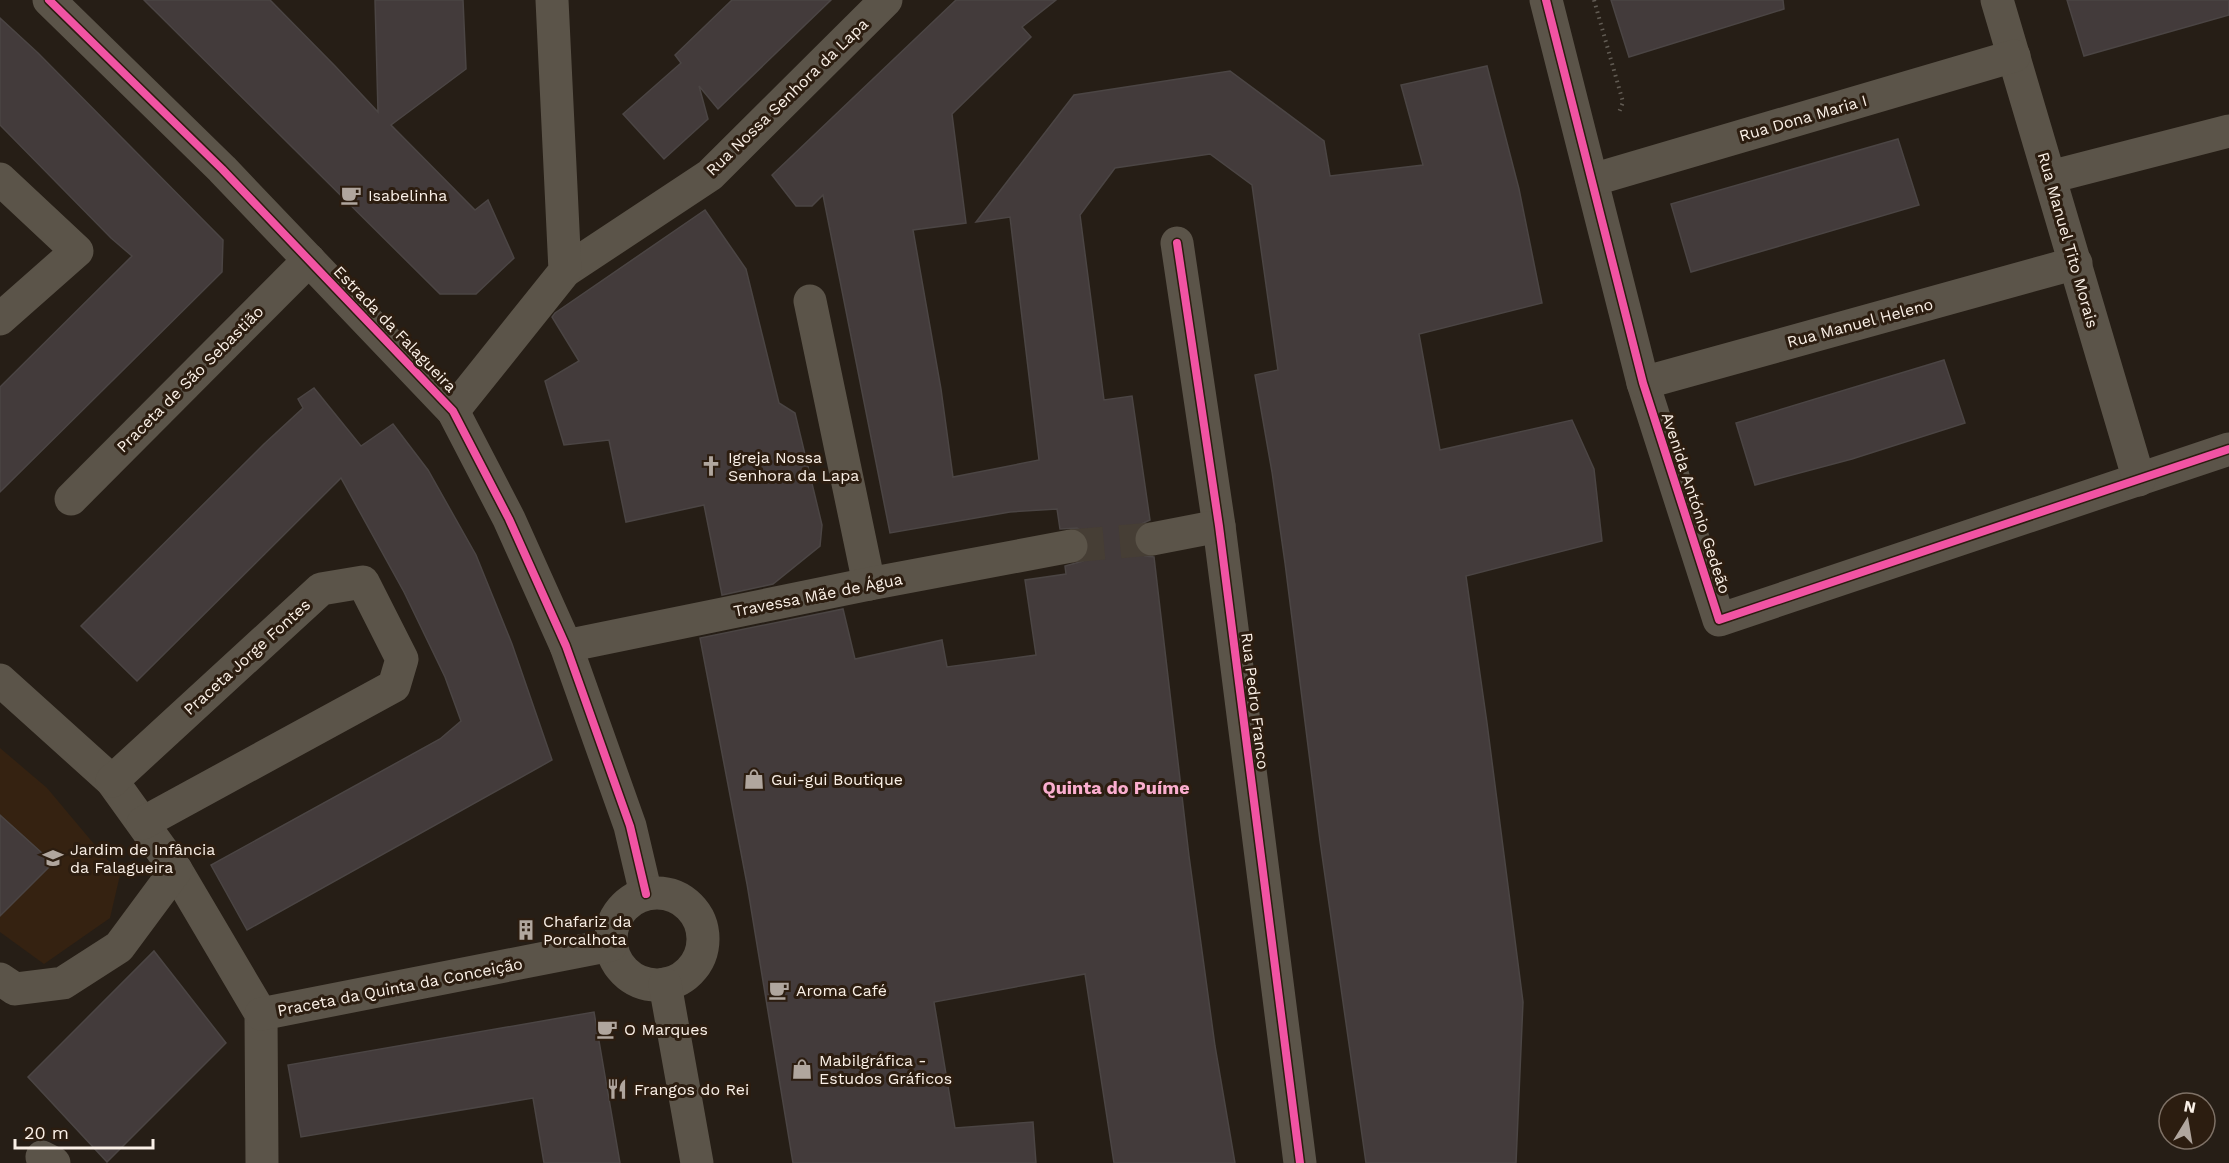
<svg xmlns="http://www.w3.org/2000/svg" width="2229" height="1163" viewBox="0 0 2229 1163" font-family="'Work Sans',sans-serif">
  <rect width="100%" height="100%" fill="#261e16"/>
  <!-- built -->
  <polygon fill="#352211" points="0,748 47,788 120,875 110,918 44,964 0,932"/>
  <!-- building -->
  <g fill="#433b3b" stroke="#4b4544" stroke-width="1.5">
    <polygon points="144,0 270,0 335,66 378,112 375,0 463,0 466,69 391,125 475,210 488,200 514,258 476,294 440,294"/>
    <polygon points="732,0 831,0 718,109 699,86 708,119 664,159 623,114 681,63 675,55"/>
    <polygon points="956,0 1056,0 1022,27 1031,37 952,114 966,223 913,230 941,389 953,477 1039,460 1010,217 976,222 1074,95 1230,71 1324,141 1330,176 1423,165 1401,85 1487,66 1519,189 1542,303 1419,334 1440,450 1572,420 1594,469 1602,541 1466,576 1487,723 1523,1002 1516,1163 1366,1163 1320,841 1285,563 1272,472 1255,375 1278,370 1252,185 1210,154 1115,168 1080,215 1104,400 1132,396 1150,520 1139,525 1134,533 1134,542 1138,552 1145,556 1154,557 1189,856 1215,1046 1235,1163 1114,1163 1085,974 934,1002 955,1128 1033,1122 1036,1163 793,1163 747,884 700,638 843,609 855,659 942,640 947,667 1036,655 1025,580 1066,574 1065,566 1083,561 1089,552 1089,542 1085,533 1077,528 1060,529 1057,509 1010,512 890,533 823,195 812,206 796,206 772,175"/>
    <polygon points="1611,0 1783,0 1784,9 1629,57"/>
    <polygon points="2067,0 2229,0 2229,15 2084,56"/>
    <polygon points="0,18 38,53 223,240 222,272 0,492 0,387 132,256 111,238 0,125"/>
    <polygon points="1898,139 1919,205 1691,272 1671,204"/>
    <polygon points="705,210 746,269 779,403 795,413 822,525 820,546 773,584 722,595 704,505 626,522 609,440 564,445 545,381 579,361 552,317 555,313"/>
    <polygon points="1944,360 1965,423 1852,459 1755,485 1736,423"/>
    <polygon points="314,388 361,446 393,424 428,470 476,555 512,644 552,760 247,930 211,865 440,739 461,721 445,677 404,592 341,478 137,681 81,626 264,444 303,408 298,399"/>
    <polygon points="0,815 53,863 0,916"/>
    <polygon points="154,951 226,1043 107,1162 28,1077"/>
    <polygon points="594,1012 620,1163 544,1163 533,1098 301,1137 288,1065"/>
  </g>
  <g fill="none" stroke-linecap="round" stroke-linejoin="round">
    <!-- minor-tunnel -->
    <polyline stroke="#463e35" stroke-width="33" stroke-dasharray="33 16" stroke-linecap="butt" points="1071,546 1152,539"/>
    <!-- path -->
    <polyline stroke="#625c54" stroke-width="4" stroke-dasharray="1.5 4.5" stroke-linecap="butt" points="1594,0 1623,102 1618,115"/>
    <!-- minor -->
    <g stroke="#5b5449" stroke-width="33">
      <polyline points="49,0 222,169 453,411 509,519 566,646 630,826 646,894"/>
      <polyline points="1546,0 1643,383 1719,620 2229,449"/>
      <polyline points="1997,0 2139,480"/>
      <polyline points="2050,177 2229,131"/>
      <polyline points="0,179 77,251 0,319"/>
      <polyline points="1592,180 2014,56"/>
      <polyline points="1177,243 1219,526 1300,1163"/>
      <polyline points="565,271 710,175 886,0"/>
      <polyline points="810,301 869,584"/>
      <polyline points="1643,383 2076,263"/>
      <polyline points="453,411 565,271 552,0"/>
      <polyline points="71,499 309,260"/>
      <polyline points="1152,539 1219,526"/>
      <polyline points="566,646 869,584 1071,546"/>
      <polyline points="0,680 112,781 176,870 261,1014 262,1163"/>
      <polyline points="112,781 321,589 363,582 402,659 394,686 143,823"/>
      <circle cx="657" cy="939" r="46"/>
      <polyline points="0,979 15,989 63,983 119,947 176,870"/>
      <polyline points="665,984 697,1163"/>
      <polyline points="261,1014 611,945"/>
      <polyline points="42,1157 54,1163"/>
    </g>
    <!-- cycleway casing -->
    <g stroke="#2c1d10" stroke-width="11">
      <g id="cycleway">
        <polyline points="49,0 222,169 453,411 509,519 566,646 630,826 646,894"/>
        <polyline points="1546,0 1643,383 1719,620 2229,449"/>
        <polyline points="1177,243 1219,526 1300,1163"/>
      </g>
    </g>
    <!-- cycleway -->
    <use href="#cycleway" stroke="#f153a3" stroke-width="8"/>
  </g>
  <!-- icons -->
  <defs>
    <g id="cafe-bare" transform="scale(1.62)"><path d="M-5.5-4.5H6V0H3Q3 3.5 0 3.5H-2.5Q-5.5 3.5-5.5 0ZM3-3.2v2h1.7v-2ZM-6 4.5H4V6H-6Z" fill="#b0a69e" stroke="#2c1d10" stroke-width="2.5" paint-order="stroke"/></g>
    <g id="church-bare" transform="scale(1.62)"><path d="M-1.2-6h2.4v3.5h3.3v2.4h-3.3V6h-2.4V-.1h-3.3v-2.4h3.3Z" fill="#b0a69e" stroke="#2c1d10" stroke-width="2.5" paint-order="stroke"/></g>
    <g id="shop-bare" transform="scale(1.62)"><path d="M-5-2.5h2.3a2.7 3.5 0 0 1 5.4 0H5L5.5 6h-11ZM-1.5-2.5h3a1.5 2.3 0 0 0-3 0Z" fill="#b0a69e" stroke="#2c1d10" stroke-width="2.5" paint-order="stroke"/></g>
    <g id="school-bare" transform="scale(1.62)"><path d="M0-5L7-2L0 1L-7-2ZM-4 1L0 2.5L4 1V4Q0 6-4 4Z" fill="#b0a69e" stroke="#2c1d10" stroke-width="2.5" paint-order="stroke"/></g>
    <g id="building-bare" transform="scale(1.62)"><path d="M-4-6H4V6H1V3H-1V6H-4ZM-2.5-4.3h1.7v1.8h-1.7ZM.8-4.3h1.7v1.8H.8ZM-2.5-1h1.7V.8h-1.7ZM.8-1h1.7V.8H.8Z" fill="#b0a69e" stroke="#2c1d10" stroke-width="2.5" paint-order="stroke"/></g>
    <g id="restaurant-bare" transform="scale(1.62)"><path d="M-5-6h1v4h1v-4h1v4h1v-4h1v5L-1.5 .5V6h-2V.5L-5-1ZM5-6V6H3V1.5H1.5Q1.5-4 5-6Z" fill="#b0a69e" stroke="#2c1d10" stroke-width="2.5" paint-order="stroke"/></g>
  </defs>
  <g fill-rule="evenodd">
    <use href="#cafe-bare" x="351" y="195"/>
    <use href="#church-bare" x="711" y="466"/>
    <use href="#shop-bare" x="754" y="779"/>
    <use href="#school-bare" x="53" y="858"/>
    <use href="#building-bare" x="526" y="930"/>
    <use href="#cafe-bare" x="779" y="990"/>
    <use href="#cafe-bare" x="607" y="1029"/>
    <use href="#shop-bare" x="802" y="1069"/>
    <use href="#restaurant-bare" x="617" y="1089"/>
  </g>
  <g text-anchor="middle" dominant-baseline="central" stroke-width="6" stroke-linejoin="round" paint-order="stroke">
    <!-- street labels -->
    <g font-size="16" fill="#faf0e7" stroke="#2c1d10">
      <text transform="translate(787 97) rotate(-44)">Rua Nossa Senhora da Lapa</text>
      <text transform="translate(1803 118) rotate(-16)">Rua Dona Maria I</text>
      <text transform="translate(2068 240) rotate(74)">Rua Manuel Tito Morais</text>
      <text transform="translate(1860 323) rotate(-15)">Rua Manuel Heleno</text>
      <text transform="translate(395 329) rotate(46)">Estrada da Falagueira</text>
      <text transform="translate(190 379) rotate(-45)">Praceta de São Sebastião</text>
      <text transform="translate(1696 503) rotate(72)">Avenida António Gedeão</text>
      <text transform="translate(818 595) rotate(-11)">Travessa Mãe de Água</text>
      <text transform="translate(247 657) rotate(-42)">Praceta Jorge Fontes</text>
      <text transform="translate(1255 701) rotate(83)">Rua Pedro Franco</text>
      <text transform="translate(400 987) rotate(-11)">Praceta da Quinta da Conceição</text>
    </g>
    <!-- poi labels -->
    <g font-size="16" fill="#faf0e7" stroke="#2c1d10" text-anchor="start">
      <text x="368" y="195">Isabelinha</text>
      <text x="728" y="457">Igreja Nossa<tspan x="728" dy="18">Senhora da Lapa</tspan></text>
      <text x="771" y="779">Gui-gui Boutique</text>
      <text x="70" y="849">Jardim de Infância<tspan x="70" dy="18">da Falagueira</tspan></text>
      <text x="543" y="921">Chafariz da<tspan x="543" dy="18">Porcalhota</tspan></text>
      <text x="796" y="990">Aroma Café</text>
      <text x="624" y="1029">O Marques</text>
      <text x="819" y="1060">Mabilgráfica -<tspan x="819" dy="18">Estudos Gráficos</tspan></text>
      <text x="634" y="1089">Frangos do Rei</text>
    </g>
    <!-- neighbourhood labels -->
    <g font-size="18" font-weight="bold" fill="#fbaecf" stroke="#2c1d10">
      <text x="1116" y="787">Quinta do Puíme</text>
    </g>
  </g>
  <!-- north arrow -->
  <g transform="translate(2187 1121) rotate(11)"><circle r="28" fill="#2c1d10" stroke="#7e7166" stroke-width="1.5"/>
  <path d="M0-4.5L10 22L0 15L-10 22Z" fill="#b0a69e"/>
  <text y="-9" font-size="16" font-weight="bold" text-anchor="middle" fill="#faf0e7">N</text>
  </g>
  <!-- scale -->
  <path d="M15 1139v9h138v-9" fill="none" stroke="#faf0e7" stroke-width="3"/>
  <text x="24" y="1139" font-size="18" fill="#faf0e7" stroke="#2c1d10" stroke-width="4.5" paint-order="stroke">20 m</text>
</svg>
